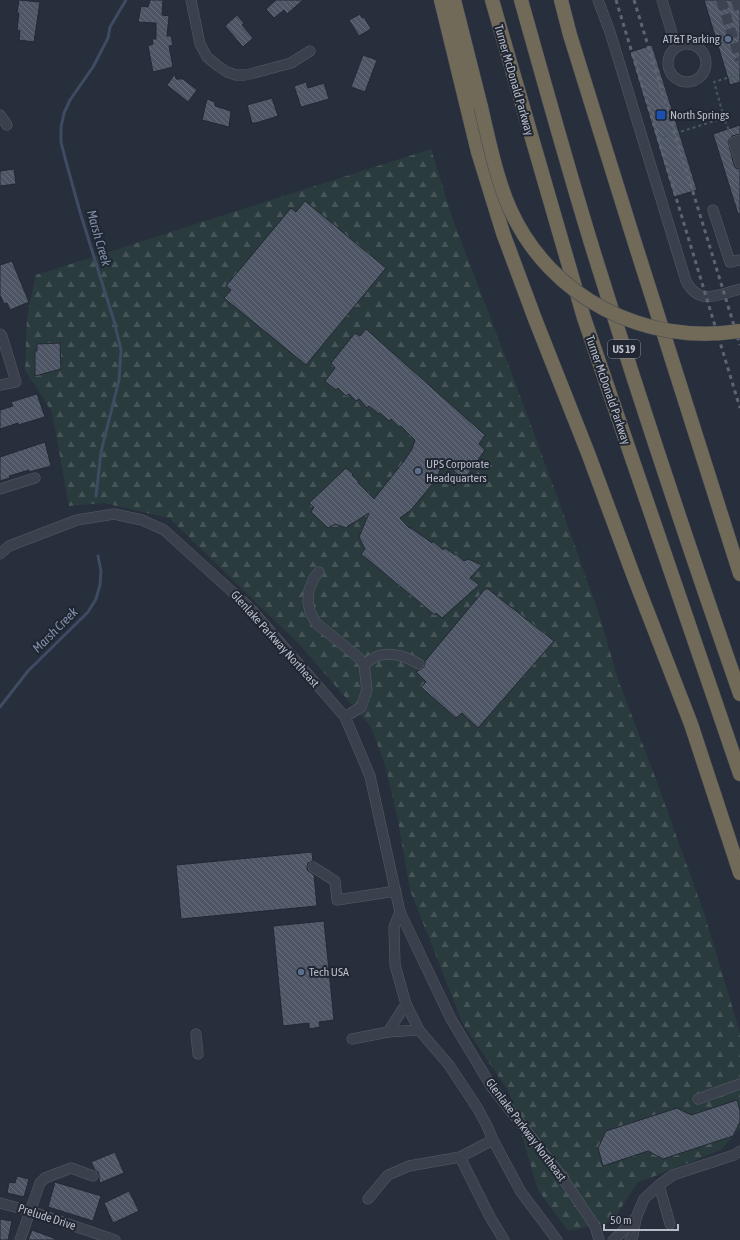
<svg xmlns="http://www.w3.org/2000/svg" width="740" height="1240" viewBox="0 0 740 1240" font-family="'Asap Condensed',sans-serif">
  <defs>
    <pattern id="forest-firs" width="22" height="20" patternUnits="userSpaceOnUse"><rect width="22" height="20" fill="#2a3b3e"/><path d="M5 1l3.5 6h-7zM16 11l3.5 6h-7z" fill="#475558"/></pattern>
    <pattern id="building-back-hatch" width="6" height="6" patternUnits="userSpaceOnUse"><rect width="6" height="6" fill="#4e5665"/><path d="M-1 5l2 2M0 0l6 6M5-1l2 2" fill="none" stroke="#656c7a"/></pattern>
  </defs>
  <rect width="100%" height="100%" fill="#272e3c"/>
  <!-- forest -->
  <polygon fill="url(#forest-firs)" points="431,149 453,220 515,382 573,540 601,620 618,680 653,771 704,913 740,1033 740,1128 721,1150 637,1183 612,1222 568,1231 538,1190 509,1092 463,1024 410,890 398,821 386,768 371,727 300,645 169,518 104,503 69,506 52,412 25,370 27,317 36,275"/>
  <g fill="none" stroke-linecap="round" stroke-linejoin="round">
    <!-- stream -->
    <g stroke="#3f4b63" stroke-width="3">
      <polyline points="96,496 101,452 119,380 121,350 114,321 80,212 65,158 61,142 61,127 64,113 70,100 93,67 108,38 110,27 126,0"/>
      <polyline points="0,707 28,671 88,612 96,599 100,585 101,571 98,556"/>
    </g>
  </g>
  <!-- building -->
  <g fill="url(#building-back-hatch)" stroke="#222834">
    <polygon points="19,0 40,2 34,42 19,40 20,31 17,30 19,13 17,13"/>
    <polygon points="150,0 163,0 162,15 169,16 167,36 171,36 173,45 169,46 173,67 153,72 148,46 153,44 152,39 156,39 156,23 138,22 141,6 148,7"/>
    <polygon points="276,0 303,0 287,14 284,10 274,18 266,9"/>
    <polygon points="704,0 740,0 740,82 730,85"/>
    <polygon points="360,14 362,18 364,17 371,29 359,36 349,20"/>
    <polygon points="237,15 244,23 242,25 253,38 243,47 225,26"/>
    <polygon points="652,45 697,190 674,197 630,52"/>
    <polygon points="363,55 377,60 365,92 351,87"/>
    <polygon points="175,74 176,79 183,79 197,90 188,102 167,85"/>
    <polygon points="306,82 308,88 324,83 329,99 301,107 294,86"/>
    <polygon points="272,98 278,116 256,123 252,123 247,105"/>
    <polygon points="207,99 215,102 215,106 231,111 229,127 202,120"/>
    <polygon points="740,125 740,134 732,136 728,141 734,165 736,168 740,169 740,214 738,214 713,134"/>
    <polygon points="14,169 16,184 0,186 0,171"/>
    <polygon points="305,201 386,268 306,365 224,298 231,290 226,286 291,208 296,212"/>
    <polygon points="12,261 29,302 10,310 7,303 4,304 0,295 0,265"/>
    <polygon points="366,329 485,435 479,444 485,450 464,480 444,462 435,481 411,510 400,518 409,528 411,528 432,543 433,541 443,550 445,548 455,555 456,554 464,561 468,559 482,565 470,578 479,585 442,618 436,613 435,615 361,554 365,549 359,537 369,513 350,525 349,525 346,528 335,524 328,528 311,512 314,507 309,503 346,468 353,474 352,475 358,481 358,483 374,499 404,461 412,449 415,440 401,426 399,427 391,419 389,421 380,413 379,414 369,406 367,408 359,399 356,401 349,394 346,396 338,388 336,390 325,381 335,368 331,363 355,333 360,336"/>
    <polygon points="60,343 61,369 35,376 35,351 37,351 37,344"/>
    <polygon points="37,394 45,417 18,425 18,423 0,429 0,410 13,406 11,402"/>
    <polygon points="45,442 51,466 29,472 29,470 9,476 10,478 0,481 0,457"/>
    <polygon points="485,589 488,589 554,641 478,728 462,713 456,718 421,687 426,682 416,672 424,667 425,662 426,660"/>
    <polygon points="312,852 313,861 308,863 307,867 307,870 314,875 317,906 181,919 176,865"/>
    <polygon points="324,921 334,1020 319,1022 320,1027 309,1029 309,1023 283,1026 273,926"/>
    <polygon points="737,1100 740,1110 740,1122 733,1136 663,1159 648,1151 603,1166 598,1148 606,1131 677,1108 691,1115"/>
    <polygon points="115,1152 124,1173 100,1183 99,1179 99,1174 98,1172 95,1170 91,1162"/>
    <polygon points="17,1176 29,1179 24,1197 7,1193 9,1182 15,1183"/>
    <polygon points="55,1182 101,1196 93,1221 48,1207"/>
    <polygon points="129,1191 139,1211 113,1223 104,1203"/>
    <polygon points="0,1219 12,1221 8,1240 0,1240"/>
    <polygon points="32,1230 56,1239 56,1240 28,1240"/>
  </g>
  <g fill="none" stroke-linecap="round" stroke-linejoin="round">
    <!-- minor-tunnel -->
    <g stroke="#3d4351" stroke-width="10" stroke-dasharray="10 5" stroke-linecap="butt">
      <polyline points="721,0 740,60"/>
      <polyline points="736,0 740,13"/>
    </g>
    <!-- minor casing -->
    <g stroke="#565c67" stroke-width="11">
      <g id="minor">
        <polyline points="191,0 200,44 207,57 218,66 227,72 236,75 245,75 254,73 291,63 310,51"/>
        <path d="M598 0 610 32 686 281C699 306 718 295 740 289"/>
        <polyline points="662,0 674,40 678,46"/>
        <circle cx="687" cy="63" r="19"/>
        <polyline points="0,115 7,125"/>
        <polyline points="740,140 734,142 740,163"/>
        <polyline points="713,210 730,262 740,260"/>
        <polyline points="0,334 2,336 16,382 0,385"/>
        <polyline points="0,489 35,478"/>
        <polyline points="0,554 9,546 77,520 114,514 142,520 164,530 249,607 345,717 370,776 400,912 451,1019 491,1086 560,1174 595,1226 599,1240"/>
        <polyline points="319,572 314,578 309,590 308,601 310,612 316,623 358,657 364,664 367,690 361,707 345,717"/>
        <path d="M364 664C369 661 374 657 378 656 393 651 407 657 419 664"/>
        <polyline points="313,867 335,881 337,900 396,891"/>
        <polyline points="400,912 394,927 395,965 406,1004 419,1030 449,1065 478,1109 487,1126 493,1140 521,1192 557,1240"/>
        <polyline points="388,1032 406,1004"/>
        <polyline points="196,1034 198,1054"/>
        <polyline points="352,1039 388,1032 419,1030"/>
        <polyline points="698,1099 740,1084"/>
        <polyline points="460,1157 490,1217 504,1240"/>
        <polyline points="659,1185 670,1224"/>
        <polyline points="368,1199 388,1175 409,1166 460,1157 493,1140"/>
        <polyline points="0,1203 30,1211 115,1240"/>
        <polyline points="20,1240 40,1183 45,1178 71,1168 93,1176"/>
        <path d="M613 1240C622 1234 628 1224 636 1218"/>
        <polyline points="630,1240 633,1236 636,1218 644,1199 659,1185 673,1175 734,1155 740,1151"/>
      </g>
    </g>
    <!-- highway casing -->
    <g stroke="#434954" stroke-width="15">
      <g id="highway">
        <polyline points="441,0 478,152 503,233 535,319 588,453 634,577 691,724 740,873"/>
        <polyline points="454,0 481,107"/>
        <polyline points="492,0 584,318 740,774"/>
        <path d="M521 0C545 85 568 169 594 253 640 401 689 548 740 694"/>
        <polyline points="561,0 570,35 632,234 740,574"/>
      </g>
    </g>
    <!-- path -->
    <g stroke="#49585c" stroke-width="2" stroke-dasharray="3 3" stroke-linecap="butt">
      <polyline points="724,118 714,82 740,74"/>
      <polyline points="664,137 724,118 730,133"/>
    </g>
    <!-- minor -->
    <use href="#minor" stroke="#3b414c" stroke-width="10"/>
    <!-- highway -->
    <use href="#highway" stroke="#726a59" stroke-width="14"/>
    <!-- rail -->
    <g stroke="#5d6573" stroke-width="3" stroke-dasharray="4 4" stroke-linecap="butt">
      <polyline points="616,0 740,408"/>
      <polyline points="634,0 740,345"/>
    </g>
    <!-- highway-bridge casing -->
    <g stroke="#434954" stroke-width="15" stroke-linecap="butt">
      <path id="highway-bridge" d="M481 107C489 141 496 177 510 209 550 298 645 346 740 331"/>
    </g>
    <!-- highway-bridge -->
    <use href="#highway-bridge" stroke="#726a59" stroke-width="14"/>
  </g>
  <!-- markers -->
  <g fill="#5c6f8a" stroke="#202632" stroke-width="1.5">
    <circle cx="728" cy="39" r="4"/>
    <circle cx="418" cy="471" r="4"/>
    <circle cx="301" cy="972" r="4"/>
  </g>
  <rect fill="#1a4fb4" stroke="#202632" stroke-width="1.5" x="656" y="110" width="10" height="10" rx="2"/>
  <g text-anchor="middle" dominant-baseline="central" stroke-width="4" stroke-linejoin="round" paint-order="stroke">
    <!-- shield labels -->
    <rect fill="#202632" stroke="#8a8f9a" stroke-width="1" x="608" y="340" width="32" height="18" rx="3"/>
    <g font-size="11" font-weight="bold" fill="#b7bcc7">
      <text x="624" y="349">US 19</text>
    </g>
    <!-- poi labels -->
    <g font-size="12" fill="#b7bcc7" stroke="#202632" text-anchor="start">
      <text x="720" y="39" text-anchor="end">AT&amp;T Parking</text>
      <text x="670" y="115">North Springs</text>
      <text x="426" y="464">UPS Corporate<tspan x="426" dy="14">Headquarters</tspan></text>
      <text x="309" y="972">Tech USA</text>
    </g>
    <!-- street labels -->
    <g font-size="12" fill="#b7bcc7" stroke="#202632">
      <text transform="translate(514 80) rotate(74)">Turner McDonald Parkway</text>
      <text transform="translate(608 390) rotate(71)">Turner McDonald Parkway</text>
      <text transform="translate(275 639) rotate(48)">Glenlake Parkway Northeast</text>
      <text transform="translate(526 1130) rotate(53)">Glenlake Parkway Northeast</text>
      <text transform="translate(47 1217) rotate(18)">Prelude Drive</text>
    </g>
    <!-- water labels -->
    <g font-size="13" font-style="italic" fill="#8290ab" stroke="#202632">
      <text transform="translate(99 238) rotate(74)">Marsh Creek</text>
      <text transform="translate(55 630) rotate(-45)">Marsh Creek</text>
    </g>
  </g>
  <!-- scale -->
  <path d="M604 1224v6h74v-6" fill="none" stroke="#b7bcc7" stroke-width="2"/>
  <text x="610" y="1224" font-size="12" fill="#b7bcc7" stroke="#202632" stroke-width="3" paint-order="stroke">50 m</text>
</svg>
